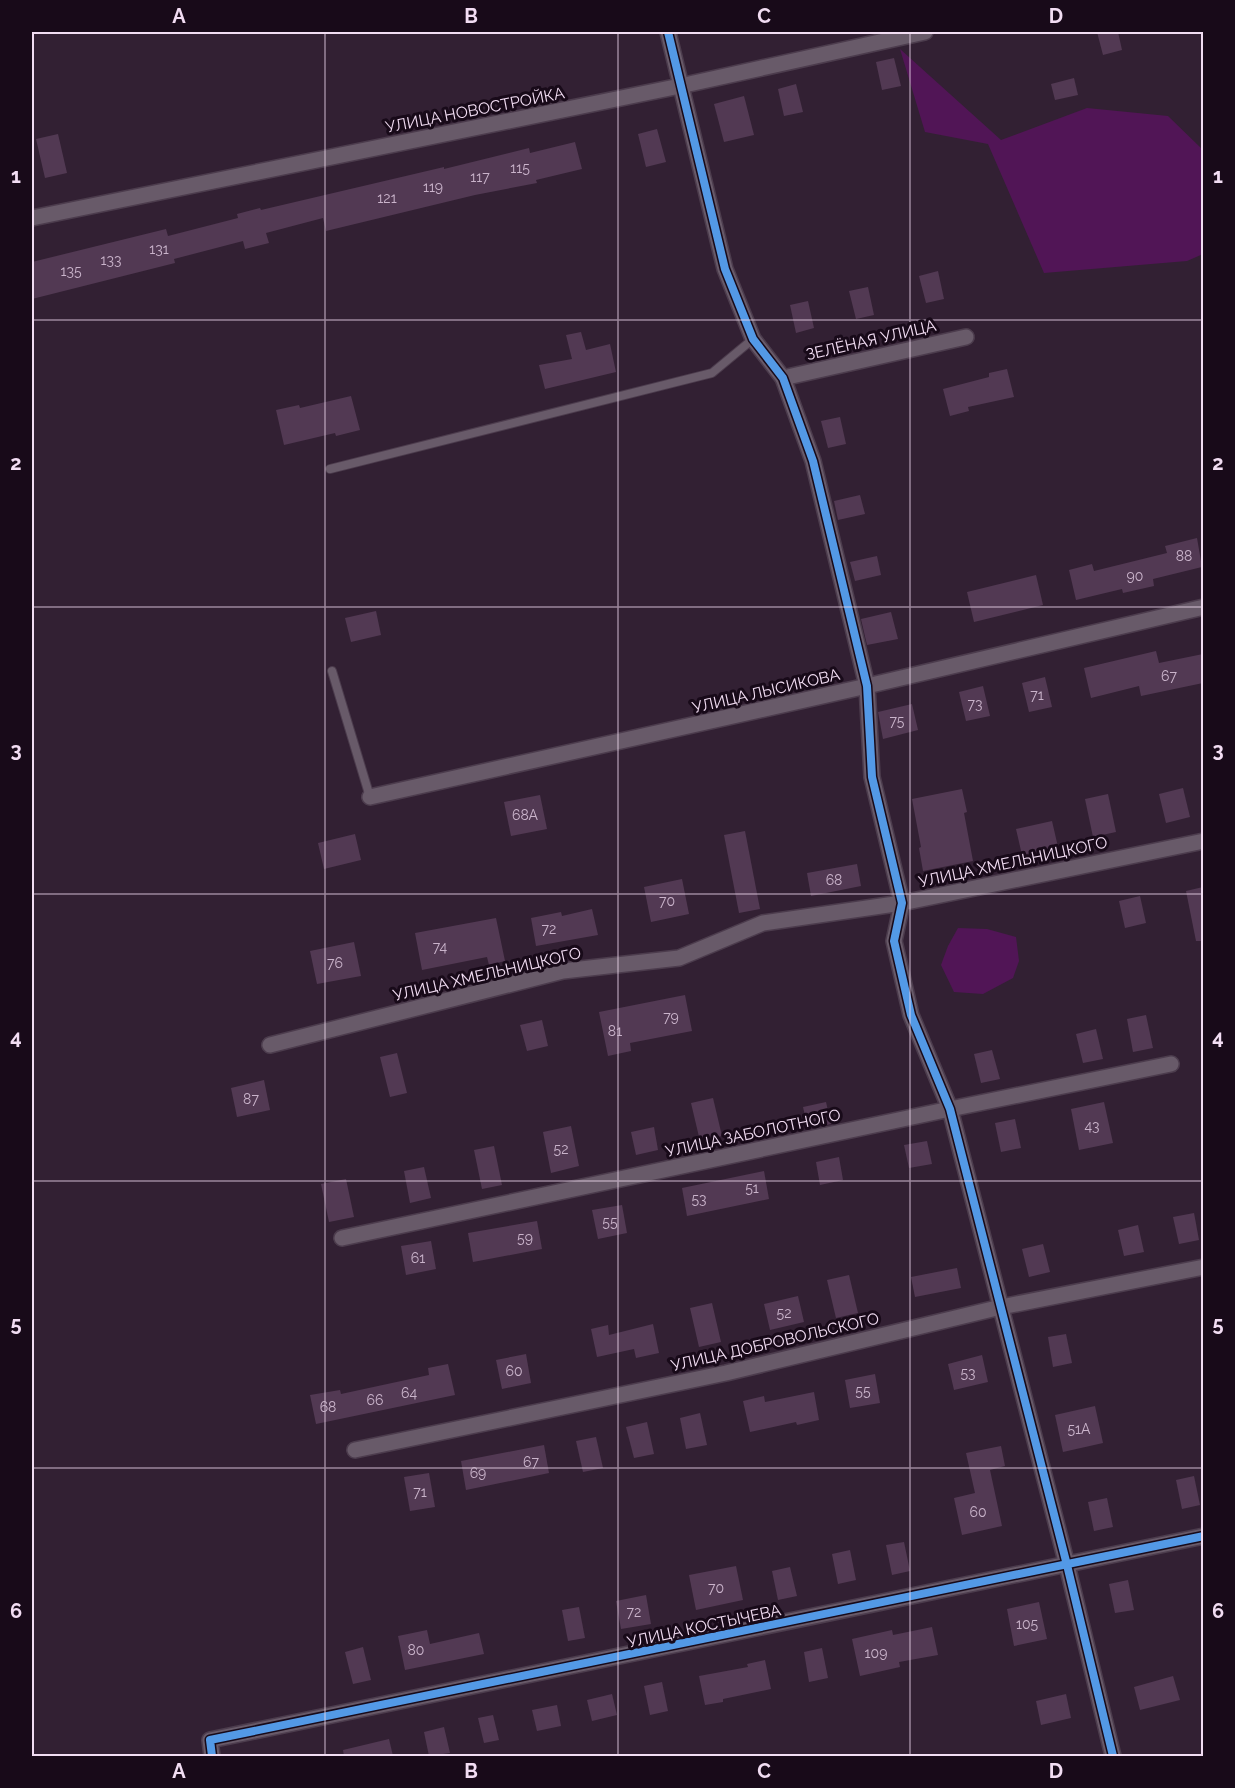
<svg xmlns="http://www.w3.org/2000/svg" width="1235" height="1788" viewBox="0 0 1235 1788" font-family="Raleway,sans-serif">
  <rect width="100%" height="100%" fill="#322033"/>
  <!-- green -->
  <g fill="#511556">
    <polygon points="900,49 1001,140 1087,108 1168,116 1203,150 1203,254 1187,261 1044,273 988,144 925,132"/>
    <polygon points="958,928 987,929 1016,937 1019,961 1013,978 983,994 954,992 941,965 948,946"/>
  </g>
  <!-- building -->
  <g fill="#523953">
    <polygon points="1097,32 1118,32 1122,50 1103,55"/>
    <polygon points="894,58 901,86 882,90 876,62"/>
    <polygon points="1074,78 1078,95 1055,100 1051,84"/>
    <polygon points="796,84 803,112 784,116 778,89"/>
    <polygon points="744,96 754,135 724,142 714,104"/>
    <polygon points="657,129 666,162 646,167 638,134"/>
    <polygon points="58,134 67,173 45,178 36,139"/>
    <polygon points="575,142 582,169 536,180 537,183 475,195 326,231 323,218 266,233 269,243 245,249 243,241 174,259 175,263 32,299 32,262 166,229 168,236 238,218 237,214 260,208 261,210 444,167 444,169 529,148 530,153"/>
    <polygon points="938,271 944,299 926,303 919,276"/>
    <polygon points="868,287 874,315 856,319 849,291"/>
    <polygon points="808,301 814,328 796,333 790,305"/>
    <polygon points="581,332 586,350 610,344 616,372 545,389 539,365 572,359 566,335"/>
    <polygon points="1007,369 1014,397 968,407 969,411 950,416 943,389 989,377 989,373"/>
    <polygon points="351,396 360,430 336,436 335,433 284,445 276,410 299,405 300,408"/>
    <polygon points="840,417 846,444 828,448 821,421"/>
    <polygon points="860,495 865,514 838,520 834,501"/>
    <polygon points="1197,538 1202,567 1153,579 1154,586 1123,593 1122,589 1076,600 1069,570 1092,564 1094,571 1167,553 1165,546"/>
    <polygon points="877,556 881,575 855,581 850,562"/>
    <polygon points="1036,575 1043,605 974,622 967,592"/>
    <polygon points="376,611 381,635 351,642 345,618"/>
    <polygon points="891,612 898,639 867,645 861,619"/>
    <polygon points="1156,651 1159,663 1203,654 1203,683 1141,696 1139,686 1091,698 1084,668"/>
    <polygon points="1045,677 1052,707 1029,712 1022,683"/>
    <polygon points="983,686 990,716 966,721 959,692"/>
    <polygon points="912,704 918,730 883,739 878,712"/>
    <polygon points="1183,788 1190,817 1166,823 1159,794"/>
    <polygon points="962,789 967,812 964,813 973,861 923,871 919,848 921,847 912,799"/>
    <polygon points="1108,794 1116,832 1093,837 1085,799"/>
    <polygon points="540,795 547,829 511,836 504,802"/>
    <polygon points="1052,821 1058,847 1022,855 1016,829"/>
    <polygon points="745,831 760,909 739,913 724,835"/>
    <polygon points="355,834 361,860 324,869 318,843"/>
    <polygon points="857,864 861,886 811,896 807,873"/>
    <polygon points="682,879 689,914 651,922 644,887"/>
    <polygon points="1203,887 1203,941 1196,941 1186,891"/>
    <polygon points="1140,896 1146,923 1125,928 1119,901"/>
    <polygon points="592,909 598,935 536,946 531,918 561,912 562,916"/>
    <polygon points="496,918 505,961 489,965 487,957 422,970 415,933"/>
    <polygon points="354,942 361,976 317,984 310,951"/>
    <polygon points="685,995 692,1031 630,1043 631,1051 608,1056 599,1012"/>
    <polygon points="1146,1015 1153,1048 1133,1052 1127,1019"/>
    <polygon points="542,1020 548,1046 527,1051 520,1025"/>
    <polygon points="1096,1029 1103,1059 1083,1063 1076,1034"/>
    <polygon points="992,1050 1000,1079 981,1083 974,1054"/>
    <polygon points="397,1053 407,1093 390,1097 380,1057"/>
    <polygon points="264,1080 270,1110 237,1117 231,1088"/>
    <polygon points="713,1098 722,1136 700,1141 691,1103"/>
    <polygon points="826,1102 831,1124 808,1129 803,1107"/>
    <polygon points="1104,1102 1113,1143 1079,1150 1071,1109"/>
    <polygon points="1015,1119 1021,1148 1001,1152 995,1123"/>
    <polygon points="571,1126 579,1166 551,1173 543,1132"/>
    <polygon points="654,1127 658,1150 636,1155 631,1132"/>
    <polygon points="927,1141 932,1164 909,1168 904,1145"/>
    <polygon points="494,1146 502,1185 482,1189 474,1150"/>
    <polygon points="839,1157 843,1180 820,1185 816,1162"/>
    <polygon points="424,1167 431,1198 410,1203 404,1171"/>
    <polygon points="764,1171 769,1199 687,1216 682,1188"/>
    <polygon points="346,1179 354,1217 329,1222 321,1184"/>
    <polygon points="622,1205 627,1233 598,1239 592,1210"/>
    <polygon points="1194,1213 1199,1240 1179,1244 1173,1217"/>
    <polygon points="537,1221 542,1249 473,1262 468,1233"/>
    <polygon points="1138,1225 1144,1252 1124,1256 1118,1230"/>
    <polygon points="431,1241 436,1269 406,1275 401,1246"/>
    <polygon points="1043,1244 1050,1272 1029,1277 1022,1249"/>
    <polygon points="957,1268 961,1288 915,1297 911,1277"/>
    <polygon points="849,1275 858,1313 836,1318 827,1280"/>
    <polygon points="798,1296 804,1322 770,1330 764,1304"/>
    <polygon points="712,1303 721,1342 699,1347 690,1308"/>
    <polygon points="653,1324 659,1353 636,1358 634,1349 597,1357 591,1329 608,1325 609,1335"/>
    <polygon points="1066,1334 1072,1363 1053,1367 1048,1337"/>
    <polygon points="526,1354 531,1383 502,1389 496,1360"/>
    <polygon points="982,1355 988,1382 954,1390 948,1364"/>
    <polygon points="448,1364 455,1395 316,1424 310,1395 340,1390 341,1394 429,1375 428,1368"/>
    <polygon points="875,1374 880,1403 850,1408 845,1380"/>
    <polygon points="814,1392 819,1420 797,1425 796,1422 750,1432 743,1401 764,1396 765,1402"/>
    <polygon points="1095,1406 1103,1443 1063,1452 1055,1415"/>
    <polygon points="700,1413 707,1445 686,1449 680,1418"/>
    <polygon points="647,1422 654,1454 634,1458 626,1427"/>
    <polygon points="596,1437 603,1468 583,1472 576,1441"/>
    <polygon points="544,1445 549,1473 466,1490 461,1461"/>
    <polygon points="1001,1446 1005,1466 990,1470 1002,1526 962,1535 954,1498 975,1493 966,1453"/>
    <polygon points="429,1473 435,1507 410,1511 404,1477"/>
    <polygon points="1194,1476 1200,1505 1182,1509 1176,1480"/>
    <polygon points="1107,1498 1113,1527 1094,1531 1088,1502"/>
    <polygon points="904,1542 910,1571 892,1575 886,1545"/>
    <polygon points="850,1550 856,1580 838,1584 832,1554"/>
    <polygon points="736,1566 743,1600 696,1610 689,1575"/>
    <polygon points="790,1567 797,1596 778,1600 772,1571"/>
    <polygon points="1128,1580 1134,1610 1115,1613 1109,1584"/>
    <polygon points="646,1595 651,1624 621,1629 616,1601"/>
    <polygon points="1039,1602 1047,1639 1014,1646 1007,1609"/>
    <polygon points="579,1607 585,1638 568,1641 562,1610"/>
    <polygon points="932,1627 938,1655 899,1662 900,1667 860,1676 852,1639 892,1630 893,1635"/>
    <polygon points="427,1630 430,1644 479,1633 484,1654 405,1670 398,1636"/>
    <polygon points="363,1647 371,1680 353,1684 345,1652"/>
    <polygon points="822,1648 828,1678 809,1682 804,1652"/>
    <polygon points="765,1660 771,1689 723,1699 723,1702 705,1705 699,1676 748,1667 747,1664"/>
    <polygon points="1173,1676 1180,1700 1140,1710 1134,1687"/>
    <polygon points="662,1682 668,1711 650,1715 644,1686"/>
    <polygon points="612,1694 617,1715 592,1721 587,1700"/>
    <polygon points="1066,1694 1071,1718 1041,1725 1036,1701"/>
    <polygon points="557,1705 561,1726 537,1731 532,1710"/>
    <polygon points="493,1715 499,1740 484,1743 478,1718"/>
    <polygon points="444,1727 450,1753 429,1756 424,1732"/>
    <polygon points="389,1739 393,1756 344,1756 343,1750"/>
  </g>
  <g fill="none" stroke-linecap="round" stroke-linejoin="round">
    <!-- lane casing -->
    <g stroke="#4c3c4d" stroke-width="10">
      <g id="lane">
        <polyline points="330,469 712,373 753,339"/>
        <polyline points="332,671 370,797"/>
      </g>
    </g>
    <!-- street casing -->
    <g stroke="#4c3c4d" stroke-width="18">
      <g id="street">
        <polyline points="668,32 725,269 753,339 783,378 813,461 867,686 872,777 902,903 894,941 911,1015 950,1109 1067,1565 1113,1756"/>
        <polyline points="32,218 680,86 925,32"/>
        <polyline points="783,378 966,337"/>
        <polyline points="370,797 867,686 1204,607"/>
        <polyline points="270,1045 563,971 679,958 763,923 902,903 1204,841"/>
        <polyline points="342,1238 950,1109 1171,1064"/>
        <polyline points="355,1450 726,1373 1001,1307 1204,1267"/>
        <polyline points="212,1756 210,1740 1204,1536"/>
      </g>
    </g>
    <!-- lane -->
    <use href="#lane" stroke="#685a69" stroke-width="8"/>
    <!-- street -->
    <use href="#street" stroke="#685a69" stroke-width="15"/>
    <!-- cycleway casing -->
    <g stroke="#180a19" stroke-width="11">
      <g id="cycleway">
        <polyline points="668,32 725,269 753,339 783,378 813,461 867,686 872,777 902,903 894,941 911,1015 950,1109 1067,1565 1113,1756"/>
        <polyline points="212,1756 210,1740 1204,1536"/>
      </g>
    </g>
    <!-- cycleway -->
    <use href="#cycleway" stroke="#5399e6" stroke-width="8"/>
  </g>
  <!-- grid -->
  <path fill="none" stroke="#f2ddf3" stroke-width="1.5" stroke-opacity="0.55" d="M325 32V1756M618 32V1756M910 32V1756M32 320H1204M32 607H1204M32 894H1204M32 1181H1204M32 1468H1204"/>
  <g text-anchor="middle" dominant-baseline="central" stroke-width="6" stroke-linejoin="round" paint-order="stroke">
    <!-- number labels -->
    <g font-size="14" fill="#cab4cb">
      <text x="520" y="168">115</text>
      <text x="480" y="177">117</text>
      <text x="433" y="187">119</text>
      <text x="387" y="198">121</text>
      <text x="159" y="249">131</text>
      <text x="111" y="260">133</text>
      <text x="71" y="271">135</text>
      <text x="1184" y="556">88</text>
      <text x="1135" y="576">90</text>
      <text x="1169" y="676">67</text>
      <text x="1037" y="695">71</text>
      <text x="975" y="704">73</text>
      <text x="897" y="721">75</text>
      <text x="525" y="815">68А</text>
      <text x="834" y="880">68</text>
      <text x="667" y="901">70</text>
      <text x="549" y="929">72</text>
      <text x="440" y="947">74</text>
      <text x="335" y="963">76</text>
      <text x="671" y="1017">79</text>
      <text x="615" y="1031">81</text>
      <text x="251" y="1099">87</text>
      <text x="1092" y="1126">43</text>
      <text x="561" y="1149">52</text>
      <text x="752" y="1188">51</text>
      <text x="699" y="1199">53</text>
      <text x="610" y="1222">55</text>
      <text x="525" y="1238">59</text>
      <text x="418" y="1258">61</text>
      <text x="784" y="1313">52</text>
      <text x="514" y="1371">60</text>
      <text x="968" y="1373">53</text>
      <text x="863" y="1391">55</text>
      <text x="409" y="1393">64</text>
      <text x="375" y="1400">66</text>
      <text x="328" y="1407">68</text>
      <text x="1079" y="1429">51А</text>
      <text x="531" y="1462">67</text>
      <text x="478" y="1473">69</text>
      <text x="420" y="1492">71</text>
      <text x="978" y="1512">60</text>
      <text x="716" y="1588">70</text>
      <text x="634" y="1612">72</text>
      <text x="1027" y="1624">105</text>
      <text x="416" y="1650">80</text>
      <text x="876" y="1653">109</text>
    </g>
    <!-- street labels -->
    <g font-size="16" fill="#f2ddf3" stroke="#180a19">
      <text transform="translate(475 110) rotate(-11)">УЛИЦА НОВОСТРОЙКА</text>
      <text transform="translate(871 340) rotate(-13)">ЗЕЛЁНАЯ УЛИЦА</text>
      <text transform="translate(766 691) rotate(-13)">УЛИЦА ЛЫСИКОВА</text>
      <text transform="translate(1013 862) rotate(-12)">УЛИЦА ХМЕЛЬНИЦКОГО</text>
      <text transform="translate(487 974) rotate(-13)">УЛИЦА ХМЕЛЬНИЦКОГО</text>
      <text transform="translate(753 1133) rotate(-12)">УЛИЦА ЗАБОЛОТНОГО</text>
      <text transform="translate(775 1342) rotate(-13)">УЛИЦА ДОБРОВОЛЬСКОГО</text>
      <text transform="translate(704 1626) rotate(-12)">УЛИЦА КОСТЫЧЕВА</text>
    </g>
  </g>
  <!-- border -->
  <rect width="1235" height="1788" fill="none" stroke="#180a19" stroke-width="66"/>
  <rect x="33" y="33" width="1169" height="1722" fill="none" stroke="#f2ddf3" stroke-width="2"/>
  <g font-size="20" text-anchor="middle" font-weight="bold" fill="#f2ddf3">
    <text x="179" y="23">A</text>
    <text x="471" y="23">B</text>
    <text x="764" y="23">C</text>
    <text x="1056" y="23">D</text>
    <text x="16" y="183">1</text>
    <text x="1218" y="183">1</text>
    <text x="16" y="470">2</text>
    <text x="1218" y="470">2</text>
    <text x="16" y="757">3</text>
    <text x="1218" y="757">3</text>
    <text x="16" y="1044">4</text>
    <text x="1218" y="1044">4</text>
    <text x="16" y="1331">5</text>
    <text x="1218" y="1331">5</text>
    <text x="16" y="1618">6</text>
    <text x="1218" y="1618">6</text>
    <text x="179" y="1778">A</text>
    <text x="471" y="1778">B</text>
    <text x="764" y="1778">C</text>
    <text x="1056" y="1778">D</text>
  </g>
</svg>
